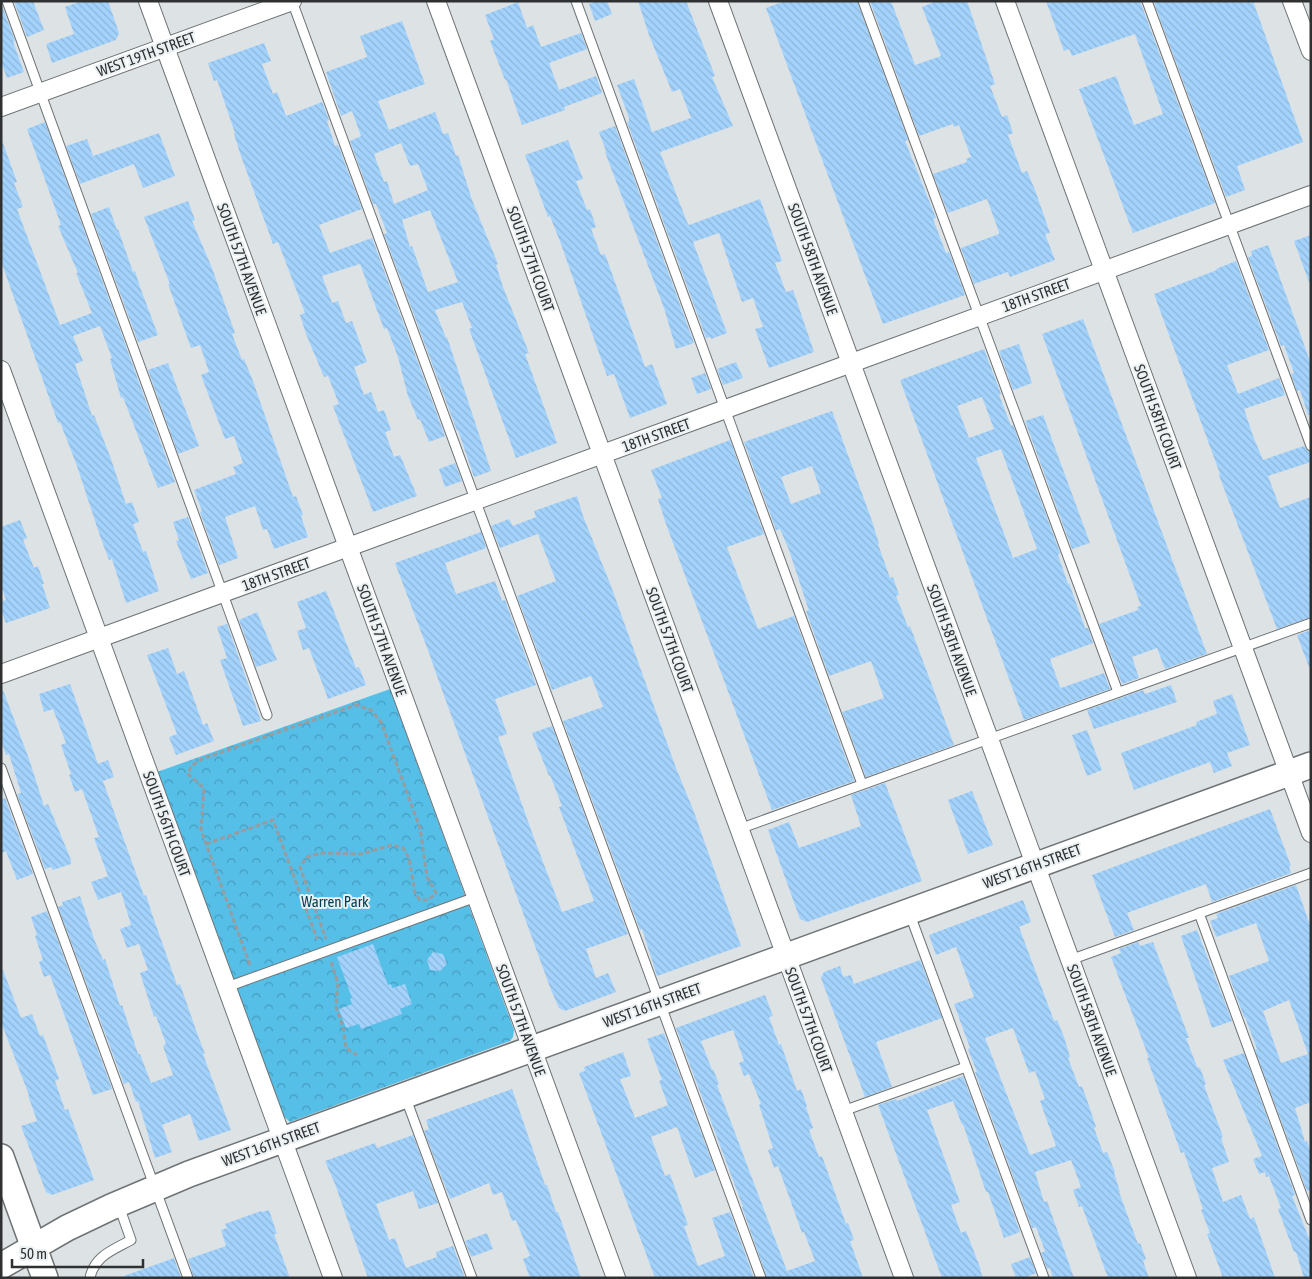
<svg xmlns="http://www.w3.org/2000/svg" width="1312" height="1279" viewBox="0 0 1312 1279" font-family="'Asap Condensed',sans-serif">
  <defs>
    <pattern id="park-crowns" width="20" height="18" patternUnits="userSpaceOnUse" patternTransform="scale(1.25)"><rect width="20" height="18" fill="#55bfe8"/><path d="M2 6a3 3 0 1 1 6 0M12 15a3 3 0 1 1 6 0" fill="none" stroke="#479cbd"/></pattern>
    <pattern id="building-back-hatch" width="6" height="6" patternUnits="userSpaceOnUse" patternTransform="scale(1.25)"><rect width="6" height="6" fill="#a3d3fc"/><path d="M-1 5l2 2M0 0l6 6M5-1l2 2" fill="none" stroke="#8db5d8"/></pattern>
  </defs>
  <rect width="100%" height="100%" fill="#dde2e5"/>
  <!-- park -->
  <polygon fill="url(#park-crowns)" points="390,689 514,1030 513,1037 510,1041 290,1122 281,1114 157,772"/>
  <!-- building -->
  <g fill="url(#building-back-hatch)" fill-rule="evenodd">
    <polygon points="14,1 33,1 44,30 27,37"/>
    <polygon points="82,1 108,1 119,33 116,40 52,63 46,44 74,34 65,7"/>
    <polygon points="597,1 607,1 612,14 595,21 589,4"/>
    <polygon points="638,1 686,1 715,76 712,77 733,126 660,152 687,222 689,225 760,199 782,261 775,263 786,292 793,290 814,352 769,368 755,329 763,327 753,298 742,302 719,233 693,242 727,333 711,339 710,337 706,338 627,122 629,121 629,118 617,85 634,79 652,132 691,118 680,89 672,92 649,35"/>
    <polygon points="785,1 857,1 908,140 905,141 936,218 933,219 946,253 949,252 965,295 883,324 766,8"/>
    <polygon points="870,1 891,1 915,65 941,56 922,7 937,1 967,1 995,84 990,86 1002,117 1007,115 1013,133 1008,135 1022,173 1027,171 1035,190 1050,233 1045,234 1055,260 1010,277 1008,272 974,284 961,248 999,234 999,232 987,199 948,213 933,174 967,162 966,159 971,157 959,125 954,127 953,124 919,136"/>
    <polygon points="1046,1 1140,1 1215,203 1133,233 1079,89 1116,76 1134,125 1163,114 1135,34 1072,56 1069,49 1064,51"/>
    <polygon points="1158,1 1253,1 1303,142 1237,166 1245,190 1226,197 1154,3"/>
    <polygon points="518,2 527,28 533,25 541,47 581,33 587,49 549,63 559,90 596,76 602,93 564,107 565,110 522,125 506,79 505,80 490,41 494,39 485,15"/>
    <polygon points="1,3 15,41 13,42 24,72 7,78 1,62"/>
    <path d="M402 21 425 84 378 101 389 130 435 112 443 134 448 133 456 156 458 155 472 200 498 264 496 265 503 287 529 353 525 354 557 443 516 458 469 329 472 328 462 302 435 310 446 338 447 337 491 471 474 477 458 430 457 431 384 234 387 233 376 204H373L350 141 361 136 352 111 341 116 326 72 367 57 360 36ZM401 143 410 166 418 164 428 190 394 204 387 181 384 182 374 154ZM430 210 458 282 428 292 412 246 410 247 402 220Z"/>
    <polygon points="264,43 271,61 262,64 273,94 277,92 286,116 322,102 329,120 327,121 335,146 338,145 362,209 319,225 330,253 372,238 445,436 429,442 420,419 418,420 408,396 398,357 387,328 384,329 360,264 322,276 332,303 338,301 346,323 352,321 367,362 354,367 364,395 371,392 378,412 384,410 391,430 385,432 394,457 400,455 417,496 373,512 333,406 339,404 328,376 324,377 306,334 300,315 305,313 278,242 273,244 241,156 234,134 235,133 217,80 214,81 208,63"/>
    <polygon points="45,122 175,482 158,488 123,397 121,398 110,359 112,358 100,326 73,336 83,361 75,364 83,388 92,416 94,415 111,459 126,504 132,502 139,522 133,524 143,552 146,551 159,591 126,603 112,559 109,560 100,536 77,466 60,422 58,423 1,261 1,143 3,143 17,182 14,183 23,207 17,209 60,325 92,313 76,273 78,273 58,226 61,225 27,129"/>
    <polygon points="615,126 694,343 676,349 664,308 605,152 606,151 599,132"/>
    <polygon points="159,133 175,176 143,188 134,164 80,184 66,146 87,139 93,156"/>
    <polygon points="568,140 583,179 576,181 587,210 590,209 596,227 591,229 601,255 605,254 645,367 652,364 667,404 630,418 614,374 607,376 561,244 550,216 548,217 525,155"/>
    <polygon points="188,201 195,220 192,221 212,268 235,333 232,334 242,360 244,359 253,381 293,497 296,496 303,515 301,516 308,537 274,549 267,529 263,530 255,506 225,517 238,558 219,565 200,512 202,511 194,490 236,474 233,467 243,463 234,436 225,439 201,375 209,372 200,345 191,348 168,284 170,284 144,217"/>
    <polygon points="109,207 117,230 118,229 133,272 135,271 140,287 158,335 138,342 91,214"/>
    <polygon points="1311,235 1311,282 1309,282 1294,241"/>
    <polygon points="1268,245 1311,364 1311,415 1308,415 1300,390 1297,391 1291,374 1294,373 1284,345 1281,346 1248,257 1252,256 1251,251"/>
    <polygon points="1236,261 1269,350 1227,365 1238,394 1279,378 1285,395 1244,409 1253,436 1263,460 1304,446 1307,450 1311,452 1311,462 1268,476 1280,508 1311,497 1311,617 1277,629 1226,494 1219,475 1220,474 1154,294 1217,270 1216,269"/>
    <polygon points="1083,319 1207,654 1165,669 1157,648 1132,657 1139,678 1122,684 1099,624 1138,610 1137,607 1141,606 1042,334"/>
    <polygon points="1019,344 1032,383 1013,390 999,351"/>
    <path d="M984 349 1001 394 999 395 1011 426 1013 425 1060 553 1058 555 1068 584 1069 583 1085 628H1088L1093 643 1050 659 1060 687 1061 688 1104 673 1110 689 1024 720 900 380ZM982 397 994 429 969 438 957 406ZM1001 449 1037 549 1013 558 976 458Z"/>
    <polygon points="736,362 743,378 723,385 717,369"/>
    <polygon points="168,363 199,446 178,454 148,370"/>
    <polygon points="705,373 711,389 697,394 691,378"/>
    <path d="M832 411 872 521 879 544H878L890 578 893 577 899 595 896 596 908 627 910 626 954 745 866 777 842 712 884 698 871 661 829 676 806 611 809 610 808 608 789 550 780 529 776 530 744 442ZM812 466 821 493 791 504 781 477Z"/>
    <polygon points="1043,415 1090,543 1072,549 1025,421"/>
    <polygon points="730,440 764,534 727,547 728,550 758,629 794,616 854,781 772,810 666,524 658,499 662,498 651,470"/>
    <polygon points="455,463 462,481 445,487 439,469"/>
    <polygon points="577,496 583,516 611,586 676,768 694,812 741,946 657,976 642,929 640,930 563,721 603,707 591,676 552,690 517,596 556,581 538,534 500,548 491,526 509,519 513,526 536,517 534,511"/>
    <polygon points="188,517 208,573 191,579 176,541 179,540 173,522"/>
    <polygon points="20,520 27,538 23,540 34,568 38,566 44,584 42,584 50,608 6,623 1,610 1,601 6,600 1,586 1,527"/>
    <polygon points="481,532 486,548 445,563 456,594 495,581 502,601 505,600 536,685 495,699 507,734 498,737 535,841 562,912 594,901 559,807 562,806 550,775 549,776 532,733 552,726 628,934 586,949 596,978 608,973 616,992 565,1011 559,1008 551,990 438,679 429,653 395,563"/>
    <polygon points="326,591 356,668 359,667 366,685 328,699 309,648 303,650 297,631 306,628 297,602"/>
    <polygon points="257,612 277,660 256,667 239,620"/>
    <polygon points="227,624 261,721 243,726 220,660 227,658 217,627"/>
    <polygon points="1311,630 1311,667 1309,667 1297,635"/>
    <polygon points="168,648 177,674 184,671 203,725 207,723 214,741 176,755 169,737 177,734 147,655"/>
    <polygon points="70,684 98,764 108,760 114,777 103,781 144,896 146,895 152,914 177,985 180,984 197,1033 205,1054 203,1054 231,1130 199,1141 190,1114 162,1125 172,1152 155,1158 138,1101 136,1102 129,1082 124,1084 58,907 63,905 62,902 80,896 94,939 103,960 105,959 120,1006 122,1005 138,1054 140,1054 151,1083 173,1075 163,1046 166,1044 156,1016 154,1017 140,973 148,970 139,944 127,948 120,929 131,925 121,892 98,900 91,882 108,876 94,838 99,837 82,789 75,792 69,775 71,774 61,745 66,743 53,709 44,712 39,694"/>
    <polygon points="1171,685 1177,702 1094,729 1087,710 1143,690 1145,694"/>
    <polygon points="1,690 3,690 29,759 44,806 48,804 71,860 71,864 53,870 51,867 45,869 17,794 21,793 9,754 6,755 1,741"/>
    <polygon points="1232,694 1250,745 1227,753 1232,766 1214,773 1210,762 1134,790 1121,753 1197,725 1196,722 1217,714 1213,701"/>
    <polygon points="1087,730 1102,770 1087,776 1072,735"/>
    <polygon points="885,783 922,881 807,922 800,919 768,830 789,822 799,848 861,826 851,795"/>
    <polygon points="972,791 993,845 968,854 948,800"/>
    <polygon points="5,798 33,874 17,880 6,851 1,853 1,800"/>
    <polygon points="1270,809 1291,866 1289,867 1291,873 1212,902 1206,884 1127,913 1134,930 1115,937 1092,875"/>
    <path d="M1296 885 1311 928V1102L1295 1108 1305 1142 1307 1141 1311 1153V1190L1307 1191 1255 1050 1257 1049 1245 1017H1244L1229 976 1269 961 1256 923 1216 937 1210 921 1218 918 1216 914ZM1289 1000 1308 1054 1281 1063 1263 1011Z"/>
    <path d="M1023 900 1031 922 1019 927 1054 1021 1057 1020 1064 1037 1070 1057 1068 1058 1079 1087 1082 1086 1088 1103 1096 1127 1094 1128 1103 1153 1107 1152 1115 1172 1114 1173 1120 1192H1119L1138 1244 1140 1243 1146 1259 1143 1261 1149 1278H1108L1082 1206 1079 1207 1073 1190 1081 1187 1071 1160 1035 1172 1044 1202 1047 1201 1074 1278H1053L1050 1268 1047 1269 1041 1253 1045 1251 1036 1227 1032 1228 975 1072H977L968 1049 970 1048 954 1004 974 997 966 975 956 947 936 955 929 935ZM1013 1028 1029 1073 1035 1071 1045 1099 1040 1101 1056 1146 1030 1155 985 1038Z"/>
    <polygon points="47,911 112,1089 93,1095 50,975 44,977 39,962 43,960 35,936 37,935 31,917"/>
    <polygon points="1197,930 1232,1021 1212,1028 1181,936"/>
    <polygon points="1138,942 1140,946 1153,942 1189,1038 1186,1038 1197,1067 1200,1068 1206,1084 1204,1085 1205,1088 1223,1137 1221,1138 1229,1162 1212,1168 1223,1202 1241,1195 1250,1219 1254,1217 1275,1278 1223,1278 1207,1234 1210,1233 1201,1210 1203,1209 1184,1152 1181,1153 1172,1128 1147,1058 1149,1058 1111,957 1121,953 1119,949"/>
    <polygon points="373,944 388,985 391,984 392,988 405,984 412,1004 400,1009 402,1014 361,1029 359,1024 346,1028 339,1009 352,1004 350,999 352,998 337,957"/>
    <polygon points="433,952 443,954 447,964 440,971 430,970 427,960"/>
    <polygon points="920,960 942,1018 876,1042 892,1087 865,1097 821,978 824,972 840,966 843,977 851,975 854,984"/>
    <polygon points="1,970 3,970 21,1018 32,1014 40,1036 43,1035 59,1079 55,1081 65,1110 68,1109 94,1180 52,1195 46,1192 21,1126 37,1121 28,1095 29,1095 1,1022"/>
    <path d="M765 995 773 1016 769 1017 779 1045 781 1044 797 1091 801 1089 807 1106 806 1107 813 1128 809 1130 819 1157 822 1156 846 1224 848 1223 854 1240 850 1241 863 1278H767L742 1207H743L676 1028ZM733 1030 744 1061 739 1063 744 1076 749 1074 761 1104 759 1105 773 1148 768 1150 774 1168 778 1166 802 1233 804 1232 815 1261 787 1271 717 1085 719 1084 713 1069 712 1070 701 1041Z"/>
    <polygon points="664,1033 715,1170 695,1178 677,1127 651,1137 665,1176 670,1174 688,1225 684,1226 698,1266 725,1256 712,1218 730,1212 754,1278 655,1278 579,1073 585,1071 584,1067 623,1052 631,1076 620,1079 635,1118 668,1105 659,1081 662,1080 647,1039"/>
    <polygon points="1244,1053 1295,1195 1292,1196 1311,1243 1311,1278 1304,1278 1296,1252 1294,1252 1278,1209 1281,1208 1269,1176 1266,1177 1265,1172 1259,1174 1253,1159 1262,1156 1223,1060"/>
    <polygon points="963,1076 1020,1232 1004,1238 988,1192 986,1192 963,1124 962,1125 953,1101 927,1110 960,1202 951,1205 961,1233 966,1231 981,1270 980,1270 983,1278 942,1278 878,1105 896,1099 897,1101"/>
    <polygon points="512,1089 545,1185 547,1185 556,1212 558,1212 581,1278 530,1278 523,1259 530,1256 516,1220 512,1221 502,1192 493,1195 489,1183 450,1199 424,1131 429,1129 426,1120"/>
    <polygon points="413,1135 438,1203 419,1209 413,1191 376,1204 389,1240 395,1238 406,1268 437,1257 436,1252 453,1246 465,1278 368,1278 335,1184 325,1161 375,1143 377,1148"/>
    <polygon points="269,1210 277,1234 274,1234 290,1278 194,1278 188,1259 226,1246 221,1230 227,1228 225,1224 261,1211 262,1212"/>
    <polygon points="487,1233 493,1249 471,1257 465,1241"/>
    <polygon points="1030,1257 1036,1273 1024,1278 1016,1278 1011,1264"/>
    <polygon points="174,1258 181,1278 124,1278 124,1276"/>
  </g>
  <g fill="none" stroke-linecap="round" stroke-linejoin="round">
    <!-- lane casing -->
    <g stroke="#6e7375" stroke-width="11">
      <g id="lane">
        <polyline points="7,1 267,715"/>
        <polyline points="292,1 761,1278"/>
        <polyline points="576,1 862,784"/>
        <polyline points="863,1 1118,692"/>
        <polyline points="1147,1 1311,446"/>
        <polyline points="1,768 188,1278"/>
        <polyline points="739,829 1311,623"/>
        <polyline points="909,912 1044,1278"/>
        <polyline points="1199,913 1311,1220"/>
        <polyline points="1070,960 1311,873"/>
        <polyline points="227,987 476,897"/>
        <polyline points="405,1096 472,1278"/>
        <polyline points="843,1111 966,1067"/>
        <path d="M90 1278C94 1256 113 1250 131 1240L119 1206"/>
      </g>
    </g>
    <!-- street casing -->
    <g stroke="#6e7375" stroke-width="20">
      <g id="street">
        <polyline points="148,1 616,1278"/>
        <polyline points="436,1 904,1278"/>
        <polyline points="718,1 1187,1278"/>
        <polyline points="1005,1 1311,833"/>
        <polyline points="1292,1 1311,51"/>
        <polyline points="1,107 292,1"/>
        <polyline points="1,370 333,1278"/>
        <polyline points="1,674 1311,195"/>
      </g>
    </g>
    <!-- secondary casing -->
    <g stroke="#6e7375" stroke-width="28">
      <g id="secondary">
        <polyline points="1,1157 45,1278"/>
        <polyline points="1,1266 67,1228 111,1207 189,1174 1311,765"/>
      </g>
    </g>
    <!-- path -->
    <g stroke="#989c9e" stroke-width="3" stroke-dasharray="5 2.5" stroke-linecap="butt">
      <polyline points="206,844 273,820 317,939"/>
      <polyline points="331,962 338,983 336,1007 343,1027 346,1048 357,1055"/>
      <polyline points="250,965 201,830 204,788 188,774 191,766 202,759 356,705 371,710 381,722 420,828 427,877 436,893 428,900 420,900 415,893 409,858 403,848 392,845 361,854 322,853 307,857 300,867 326,939"/>
    </g>
    <!-- lane -->
    <use href="#lane" stroke="#fff" stroke-width="9"/>
    <!-- street -->
    <use href="#street" stroke="#fff" stroke-width="18"/>
    <!-- secondary -->
    <use href="#secondary" stroke="#fff" stroke-width="25"/>
  </g>
  <g text-anchor="middle" dominant-baseline="central" stroke-width="4" stroke-linejoin="round" paint-order="stroke">
    <!-- street labels -->
    <g font-size="15" fill="#2e3031" stroke="#eaf0f2">
      <text transform="translate(146 54) rotate(-20)">WEST 19TH STREET</text>
      <text transform="translate(242 259) rotate(70)">SOUTH 57TH AVENUE</text>
      <text transform="translate(531 259) rotate(70)">SOUTH 57TH COURT</text>
      <text transform="translate(813 259) rotate(70)">SOUTH 58TH AVENUE</text>
      <text transform="translate(1036 295) rotate(-20)">18TH STREET</text>
      <text transform="translate(1158 417) rotate(70)">SOUTH 58TH COURT</text>
      <text transform="translate(656 435) rotate(-20)">18TH STREET</text>
      <text transform="translate(276 574) rotate(-20)">18TH STREET</text>
      <text transform="translate(382 640) rotate(70)">SOUTH 57TH AVENUE</text>
      <text transform="translate(670 640) rotate(70)">SOUTH 57TH COURT</text>
      <text transform="translate(952 640) rotate(70)">SOUTH 58TH AVENUE</text>
      <text transform="translate(167 824) rotate(70)">SOUTH 56TH COURT</text>
      <text transform="translate(1032 866) rotate(-20)">WEST 16TH STREET</text>
      <text transform="translate(652 1005) rotate(-20)">WEST 16TH STREET</text>
      <text transform="translate(521 1020) rotate(70)">SOUTH 57TH AVENUE</text>
      <text transform="translate(809 1020) rotate(70)">SOUTH 57TH COURT</text>
      <text transform="translate(1092 1020) rotate(70)">SOUTH 58TH AVENUE</text>
      <text transform="translate(271 1144) rotate(-20)">WEST 16TH STREET</text>
    </g>
    <!-- park labels -->
    <g font-size="15" fill="#023c4f" stroke="#eaf0f2">
      <text x="335" y="901">Warren Park</text>
    </g>
  </g>
  <!-- border -->
  <rect width="1312" height="1279" fill="none" stroke="#2e3031" stroke-width="5"/>
  <!-- scale -->
  <path d="M12 1259v8h131v-8" fill="none" stroke="#2e3031" stroke-width="2.5"/>
  <text x="20" y="1259" font-size="15" fill="#2e3031" stroke="#eaf0f2" stroke-width="4" paint-order="stroke">50 m</text>
</svg>
